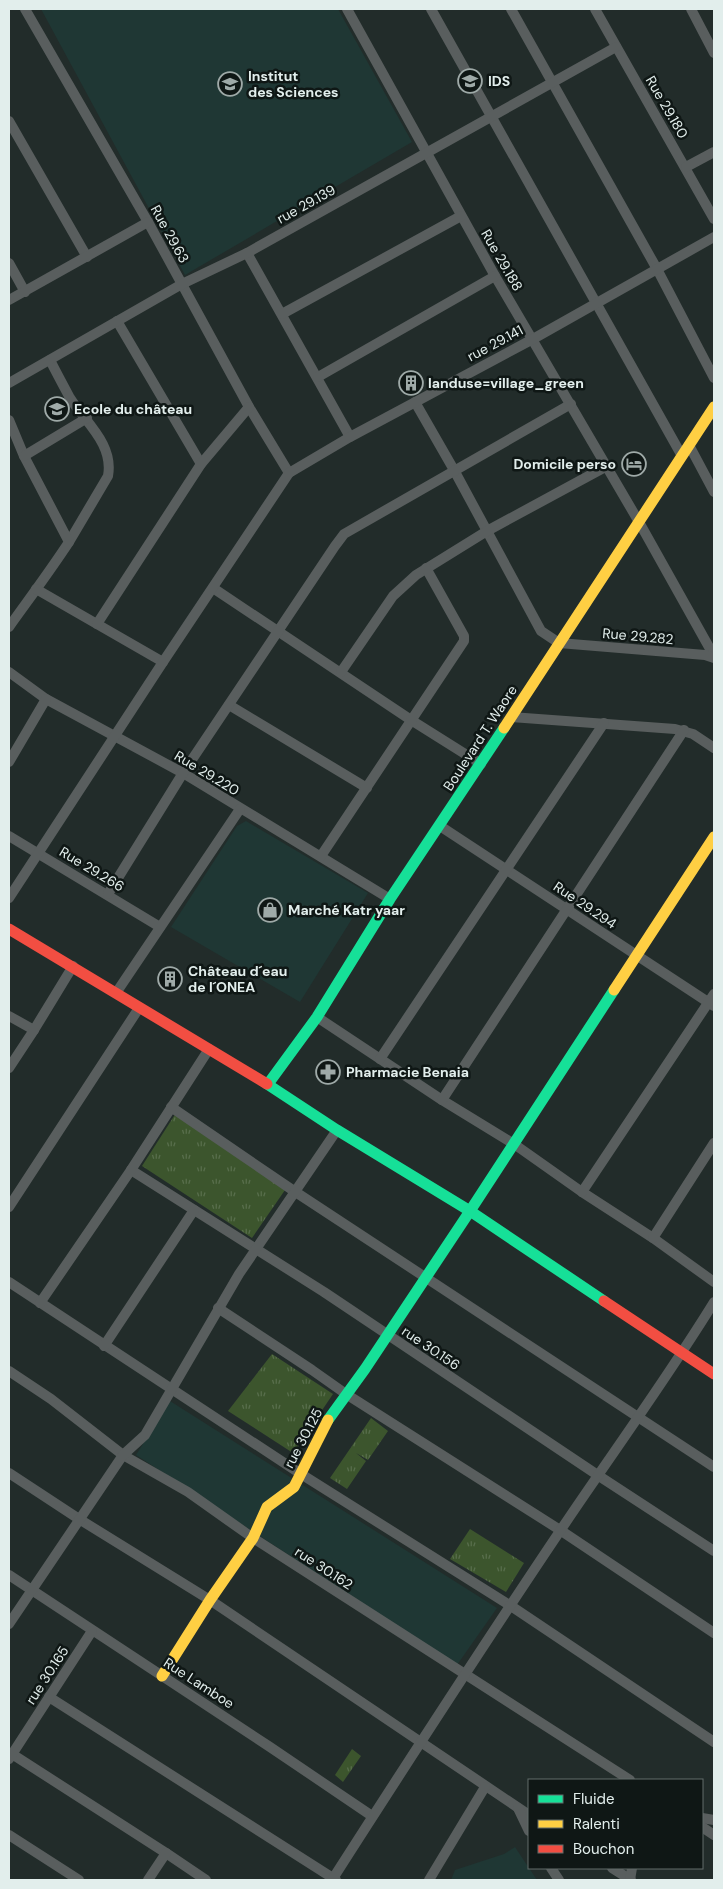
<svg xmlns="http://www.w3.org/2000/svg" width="723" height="1889" viewBox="0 0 723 1889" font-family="'DM Sans',sans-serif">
  <defs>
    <pattern id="grass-tufts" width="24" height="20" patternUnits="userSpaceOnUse" patternTransform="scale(1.25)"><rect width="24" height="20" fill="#3c552d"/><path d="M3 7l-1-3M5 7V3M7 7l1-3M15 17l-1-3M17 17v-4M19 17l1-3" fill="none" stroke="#586e4c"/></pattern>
  </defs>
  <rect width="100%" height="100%" fill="#222c2a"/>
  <!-- built -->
  <g fill="#1f3734">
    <polygon points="41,9 338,9 412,142 185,275"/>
    <polygon points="66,401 67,415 49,417 47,404"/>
    <polygon points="246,821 368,893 300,1002 171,927 237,826"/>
    <polygon points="170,1401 497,1608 457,1665 136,1455"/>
    <polygon points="515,1847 537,1880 451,1880 455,1870 504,1854"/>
  </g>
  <!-- grass -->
  <g fill="url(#grass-tufts)">
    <polygon points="176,1113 285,1190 252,1238 142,1166"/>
    <polygon points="272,1354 333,1394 293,1453 228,1411"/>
    <polygon points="371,1418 388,1431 368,1460 356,1453 366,1461 347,1489 330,1478"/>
    <polygon points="470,1529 524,1563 506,1592 450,1559"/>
    <polygon points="352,1749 361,1756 343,1782 335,1775"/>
  </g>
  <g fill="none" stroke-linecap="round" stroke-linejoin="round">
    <!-- street -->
    <g stroke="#595e5e" stroke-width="10">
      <polyline points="25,9 148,222 249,407 289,473"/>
      <polyline points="347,9 495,276 639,522 714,656"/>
      <polyline points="431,9 682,456"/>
      <polyline points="511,9 657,269 714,378"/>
      <polyline points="595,9 714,219"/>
      <polyline points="691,9 714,53"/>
      <polyline points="9,121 87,257"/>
      <polyline points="686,167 714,152"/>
      <polyline points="247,253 350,437"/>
      <polyline points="9,263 25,292"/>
      <polyline points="9,300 148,222"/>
      <polyline points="282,314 461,216"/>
      <polyline points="117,321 201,464"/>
      <path d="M50 360C56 372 63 385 70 398 85 422 114 444 108 476L69 542"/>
      <polyline points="318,377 495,276"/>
      <polyline points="9,383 182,284 247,253 616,47"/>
      <polyline points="415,402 454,470 541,631 559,643 705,655 714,658"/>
      <path d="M9 420 24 456 69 542C50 571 29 599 9 627"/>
      <polyline points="689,445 714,492"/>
      <polyline points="24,456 87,418"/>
      <polyline points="213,588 411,720 481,764"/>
      <polyline points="36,589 163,662"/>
      <polyline points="97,624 201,464 249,407"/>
      <polyline points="9,672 46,699 183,773 390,899"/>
      <polyline points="341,672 393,596 416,575 487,531 607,466"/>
      <polyline points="229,705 367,788"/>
      <polyline points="511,717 675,729 693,734 714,748"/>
      <polyline points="9,762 46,699"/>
      <polyline points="440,826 714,1006"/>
      <polyline points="9,836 160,927"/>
      <polyline points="321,856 464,641 464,636 426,568"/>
      <polyline points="108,894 183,773 335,546 344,534 571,404"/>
      <polyline points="9,898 163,662 289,473 350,437 533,339 714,237"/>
      <polyline points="116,993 240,809"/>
      <polyline points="9,1016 34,1030"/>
      <polyline points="317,1017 442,1100 514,1144 582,1192 653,1238 714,1282"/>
      <polyline points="380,1059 604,723"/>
      <polyline points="9,1068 34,1030 73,966"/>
      <polyline points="442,1100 684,730"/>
      <polyline points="171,1107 294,1191 714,1467"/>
      <polyline points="131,1170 324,1292 599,1476 714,1551"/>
      <polyline points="582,1192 714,994"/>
      <polyline points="9,1207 139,1008"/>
      <polyline points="653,1238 714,1143"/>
      <polyline points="9,1282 301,1474 511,1606 714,1742"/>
      <polyline points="40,1303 131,1170 209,1049"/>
      <polyline points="218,1308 312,1370 346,1394 560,1530 714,1633"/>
      <polyline points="104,1346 194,1210"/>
      <polyline points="9,1371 51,1399 123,1455 188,1492 253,1538 630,1780"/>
      <polyline points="9,1473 79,1519 210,1600 529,1815"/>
      <polyline points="9,1575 270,1747 372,1816"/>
      <polyline points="9,1624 123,1455 145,1435 239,1274 337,1130"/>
      <polyline points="49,1697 336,1880"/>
      <polyline points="12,1754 166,1853 206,1880"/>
      <polyline points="9,1759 92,1631"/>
      <polyline points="518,1808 529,1831"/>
      <polyline points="702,1818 714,1820"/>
      <polyline points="702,1827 714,1835"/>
      <polyline points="9,1835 79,1880"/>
      <polyline points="551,1868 559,1880"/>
      <polyline points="612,1868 631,1880"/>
      <polyline points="148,1880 166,1853"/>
      <path d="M332 1880C407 1763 482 1647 560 1531 611 1455 666 1380 714 1302"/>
      <polyline points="429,1880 485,1787"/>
      <polyline points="630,1880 632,1868"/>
    </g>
    <!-- fast -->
    <g stroke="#16e098" stroke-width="11">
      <polyline points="267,1084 337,1130 470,1211 604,1301"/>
      <polyline points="268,1084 317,1017 390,899 504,728"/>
      <polyline points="328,1420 365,1369 470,1211 614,990"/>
    </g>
    <!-- slow -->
    <g stroke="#ffcf43" stroke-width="11">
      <polyline points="504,728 714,407"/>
      <polyline points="614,990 714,837"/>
      <polyline points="162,1676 210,1600 253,1538 267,1507 294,1487 328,1420"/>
    </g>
    <!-- jam -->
    <g stroke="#f24e42" stroke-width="11">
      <polyline points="9,929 267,1084"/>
      <polyline points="604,1301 714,1374"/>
    </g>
  </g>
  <!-- icons -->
  <defs>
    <g id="school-ring" transform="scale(1.25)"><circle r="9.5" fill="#0f1715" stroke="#9faaa8" stroke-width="1.5"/><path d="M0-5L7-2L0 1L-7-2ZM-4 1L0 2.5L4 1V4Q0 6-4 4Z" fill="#9faaa8"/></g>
    <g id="building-ring" transform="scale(1.25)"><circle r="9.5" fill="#0f1715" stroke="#9faaa8" stroke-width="1.5"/><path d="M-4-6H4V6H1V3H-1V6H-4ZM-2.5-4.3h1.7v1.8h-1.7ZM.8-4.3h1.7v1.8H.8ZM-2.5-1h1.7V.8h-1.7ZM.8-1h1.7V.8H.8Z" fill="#9faaa8"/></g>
    <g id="hotel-ring" transform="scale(1.25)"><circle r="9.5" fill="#0f1715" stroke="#9faaa8" stroke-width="1.5"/><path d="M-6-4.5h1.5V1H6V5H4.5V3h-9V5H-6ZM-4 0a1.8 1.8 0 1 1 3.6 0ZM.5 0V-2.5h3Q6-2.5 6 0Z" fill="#9faaa8"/></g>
    <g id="shop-ring" transform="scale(1.25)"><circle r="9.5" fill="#0f1715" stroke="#9faaa8" stroke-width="1.5"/><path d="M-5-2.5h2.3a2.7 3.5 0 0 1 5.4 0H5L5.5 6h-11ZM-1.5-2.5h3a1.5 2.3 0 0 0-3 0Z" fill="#9faaa8"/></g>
    <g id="pharmacy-ring" transform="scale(1.25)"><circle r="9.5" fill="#0f1715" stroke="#9faaa8" stroke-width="1.5"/><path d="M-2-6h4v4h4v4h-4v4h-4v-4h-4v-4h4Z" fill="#9faaa8"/></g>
  </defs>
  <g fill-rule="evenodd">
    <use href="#school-ring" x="470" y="81"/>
    <use href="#school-ring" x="230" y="84"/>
    <use href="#building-ring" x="411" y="383"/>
    <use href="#school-ring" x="57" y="409"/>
    <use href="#hotel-ring" x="634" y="464"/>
    <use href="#shop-ring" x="270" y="910"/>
    <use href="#building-ring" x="170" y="979"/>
    <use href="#pharmacy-ring" x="328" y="1072"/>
  </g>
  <g text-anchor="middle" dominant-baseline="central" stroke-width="5" stroke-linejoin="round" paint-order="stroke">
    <!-- poi labels -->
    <g font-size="14" font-weight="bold" fill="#e2eeec" stroke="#0f1715" text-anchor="start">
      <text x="248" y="76">Institut<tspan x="248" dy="16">des Sciences</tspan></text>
      <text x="488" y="81">IDS</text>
      <text x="428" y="383">landuse=village_green</text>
      <text x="74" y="409">Ecole du château</text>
      <text x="616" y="464" text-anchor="end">Domicile perso</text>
      <text x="288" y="910">Marché Katr yaar</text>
      <text x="188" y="971">Château d´eau<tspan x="188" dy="16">de l´ONEA</tspan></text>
      <text x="346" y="1072">Pharmacie Benaia</text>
    </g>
    <!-- street labels -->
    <g font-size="14" fill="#e2eeec" stroke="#0f1715">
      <text transform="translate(667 107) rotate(60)">Rue 29.180</text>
      <text transform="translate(306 204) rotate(-29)">rue 29.139</text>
      <text transform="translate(170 234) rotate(61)">Rue 29.63</text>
      <text transform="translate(502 260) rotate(60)">Rue 29.188</text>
      <text transform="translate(495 343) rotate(-28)">rue 29.141</text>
      <text transform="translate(638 636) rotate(5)">Rue 29.282</text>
      <text transform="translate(480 738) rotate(-57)">Boulevard T. Waore</text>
      <text transform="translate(207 773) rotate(31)">Rue 29.220</text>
      <text transform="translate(92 869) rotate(31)">Rue 29.266</text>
      <text transform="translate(585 905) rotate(34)">Rue 29.294</text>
      <text transform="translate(431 1348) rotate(34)">rue 30.156</text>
      <text transform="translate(303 1438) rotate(-62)">rue 30.125</text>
      <text transform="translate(324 1568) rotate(33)">rue 30.162</text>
      <text transform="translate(47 1675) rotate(-57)">rue 30.165</text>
      <text transform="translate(199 1683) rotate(33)">Rue Lamboe</text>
    </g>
  </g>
  <!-- border -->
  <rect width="723" height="1889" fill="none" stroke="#e2eeec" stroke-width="20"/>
  <!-- legend -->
  <rect x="528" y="1779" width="175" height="90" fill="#0f1715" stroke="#636d6b"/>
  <rect x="538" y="1795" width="25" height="8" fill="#16e098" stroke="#636d6b"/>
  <text x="573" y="1804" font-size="15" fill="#e2eeec">Fluide</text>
  <rect x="538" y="1820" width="25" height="8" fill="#ffcf43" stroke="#636d6b"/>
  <text x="573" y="1829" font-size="15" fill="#e2eeec">Ralenti</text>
  <rect x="538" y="1845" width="25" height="8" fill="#f24e42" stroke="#636d6b"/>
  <text x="573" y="1854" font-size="15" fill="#e2eeec">Bouchon</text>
</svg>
